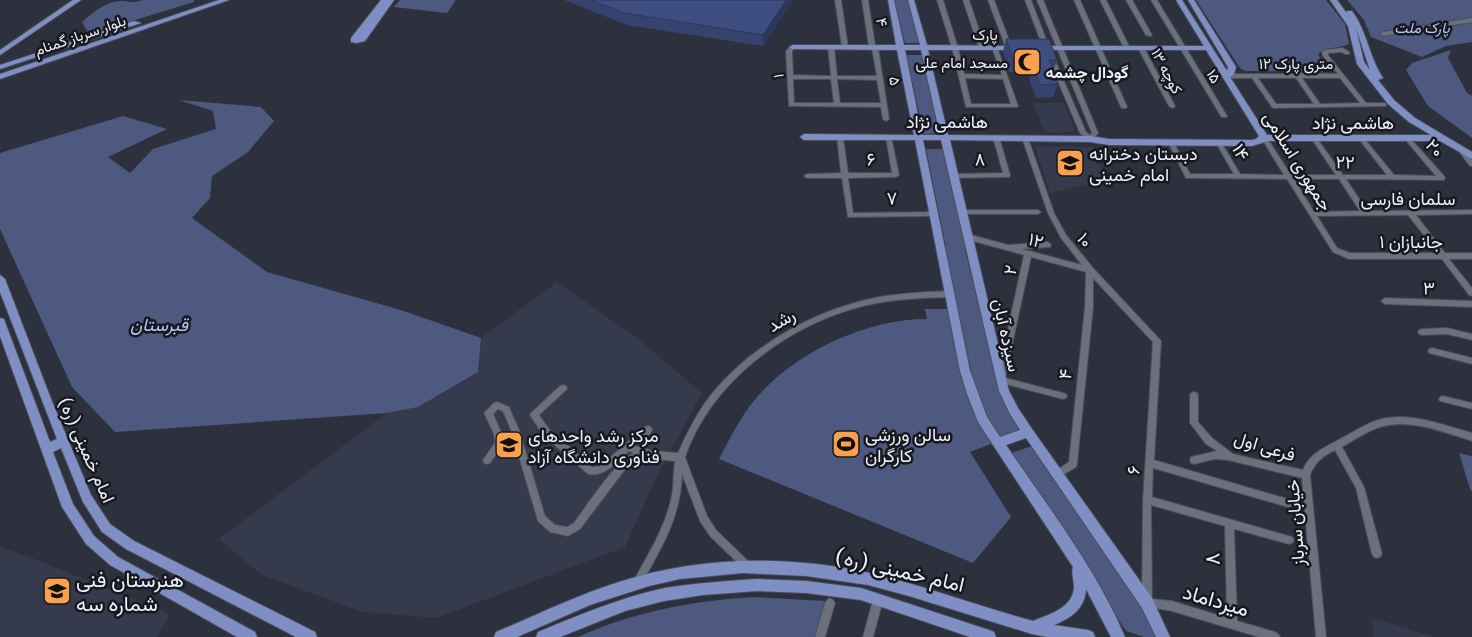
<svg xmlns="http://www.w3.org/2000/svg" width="1472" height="637" viewBox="0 0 1472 637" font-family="Merriweather,Vazirmatn,serif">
  <rect width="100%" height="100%" fill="#2d313d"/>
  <!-- built -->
  <g fill="#353b4c">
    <polygon points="1033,103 1064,103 1075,130 1072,132 1045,132"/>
    <polygon points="1035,146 1093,147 1106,180 1050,193"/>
    <polygon points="557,282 637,338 702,393 656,478 625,547 436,618 363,612 262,575 219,539 387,413 418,407 478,372 481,338"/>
    <polygon points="0,547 32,558 170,614 157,637 0,637"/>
    <polygon points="1372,618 1434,637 1374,637"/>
  </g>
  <!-- green -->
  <g fill="#4d597f">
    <path d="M143 0H194V2L89 34 82 22C93 13 104 2 120 1 131 1 130 4 143 0Z"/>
    <polygon points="400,0 456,0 447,13 394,7"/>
    <polygon points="894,0 910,0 921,43 905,43"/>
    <path d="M1196 0H1326L1345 24 1349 44C1339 49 1327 46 1318 54L1325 67 1323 72 1245 71 1240 68Z"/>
    <polygon points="1347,0 1472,0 1472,42 1446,46 1422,57 1371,37 1364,20"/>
    <polygon points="1451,50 1448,58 1467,93 1472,96 1472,138 1428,106 1406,70 1412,63"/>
    <polygon points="906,55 922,55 943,133 924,134"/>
    <polygon points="179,100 261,107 274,121 248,152 212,176 210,198 192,218 267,272 401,310 481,338 478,372 418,407 387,413 115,432 72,387 0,229 0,153 123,116 167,129 108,157 130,173 153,149 216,129 213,111"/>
    <polygon points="926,149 946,149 968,249 965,250 1001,393 1003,400 1021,431 999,438 977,397 943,247 946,247"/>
    <path d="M925 309H948L974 412 991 444 970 452 1011 517 973 563 719 459C729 440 739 420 752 403 791 354 864 319 927 319Z"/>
    <polygon points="1032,446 1151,620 1160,637 1144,637 1126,631 1009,454"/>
    <polygon points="1459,453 1472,456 1472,491 1470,489"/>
    <path d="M754 597 825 601 815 637H578C635 611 693 601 754 597Z"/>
  </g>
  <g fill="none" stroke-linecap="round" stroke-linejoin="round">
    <!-- minor casing -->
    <g stroke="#4a4d57" stroke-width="2">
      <g id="minor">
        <polygon points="835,0 841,0 848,47 845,49 842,47"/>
        <path d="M862 0H868L875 45 878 47 889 119 888 120 886 121 883 119 881 107 789 106 786 51 791 46H795L796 47 792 51 793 75 831 76 828 47 831 45 834 47 837 76H877L872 49 869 47ZM793 79H831L834 103H794ZM837 79 877 80 881 103H840Z"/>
        <path d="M937 0H943L958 48 964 74 1002 75 992 48 993 47H997L1018 106 1017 107H966L952 48ZM965 78 1003 79 1011 104H971Z"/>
        <polygon points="963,0 969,0 985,48 984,49 980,49 979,48"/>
        <polygon points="988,0 994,0 1012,48 1011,49 1007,49 1006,48"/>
        <polygon points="1025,0 1031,0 1049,47 1048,48 1044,48 1043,47"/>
        <polygon points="1037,0 1043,0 1098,133 1092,140 1088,140 1080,133 1048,58 1051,56 1054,58 1086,132 1090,135 1092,133"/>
        <polygon points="1074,0 1080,0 1127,107 1126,108 1122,108 1121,107"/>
        <polygon points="1100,0 1106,0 1130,48 1129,49 1125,49 1124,48"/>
        <polygon points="1126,0 1132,0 1152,35 1151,36 1146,35"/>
        <polygon points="1151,0 1157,0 1227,116 1226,117 1222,117 1221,116"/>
        <polygon points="1472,18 1472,22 1383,36 1380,34 1383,32"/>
        <polygon points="1141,46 1144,48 1175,106 1174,107 1172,108 1169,106 1138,48"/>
        <path d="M1343 48 1349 52V54H1345L1342 52 1328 53V55L1366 103H1384L1386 104V106L1274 108 1272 107 1252 78H1226L1223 76 1226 74H1295L1297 73 1338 74 1323 56 1322 52 1325 50ZM1258 78H1296L1314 104H1276ZM1302 78H1340L1360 103 1320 104Z"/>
        <polygon points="840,135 843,137 848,173 892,173 886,137 887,136 891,136 899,175 896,177 848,178 853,213 934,212 937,214 936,216 848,217 842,178 807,178 804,176 807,174 841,173 837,137"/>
        <polygon points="996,135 999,137 1010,175 1009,177 952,178 951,176 952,174 954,174 1003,173 993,137"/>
        <path d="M1025 136 1028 138 1054 213 1066 235 1093 268 1161 341 1154 460 1291 500 1292 503 1291 506 1288 507 1153 468 1152 497 1292 537 1294 540 1292 543 1289 544 1234 529 1237 621 1275 632 1278 634 1280 637H1259L1172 611 1144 606 1142 603 1143 500 1153 342 1093 278V307L1077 464 1076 467 1058 478 1055 477 1054 474 1055 471 1069 462 1085 307 1086 272 1031 257 1005 378 1063 393 1066 394 1067 396 1066 398 1063 399 998 382 997 380 1024 255 966 239 965 237 966 235 968 234 1008 245 1048 242 1051 245 1050 247 1022 249 1082 265 1061 238 1048 213 1022 138ZM1151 505 1225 526 1227 618 1172 601 1152 599Z"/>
        <path d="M1314 136 1316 137 1343 175H1387L1359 139 1358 138 1361 136 1363 137 1394 175 1436 176 1404 138 1407 136 1409 137 1444 176 1445 178 1444 180 1346 179 1367 211 1472 210V214L1416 215 1445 253H1472V259H1449L1472 288V296L1469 295 1442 259H1349L1333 252 1287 179 1186 178 1168 142 1171 140 1173 141 1190 174H1234L1216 143 1219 141 1221 142 1240 174 1284 175 1262 139 1265 137 1267 138 1291 175H1336L1311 138ZM1294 179H1339L1360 211 1314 212ZM1408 215 1438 253H1350L1337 248 1317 216Z"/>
        <polygon points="1461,148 1463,149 1472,160 1472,166 1470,166 1458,150"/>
        <polygon points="960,210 1038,210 1041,212 1038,214 960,214 959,212"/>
        <path d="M950 291 954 294 950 297C921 298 892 299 863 306 787 325 711 382 685 457L707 516 716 530 752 565 754 568 752 571 749 573 746 571 710 536 700 521 682 474C681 517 661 549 640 586L637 588 634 586 632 583 634 580C649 553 666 526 672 495 674 484 673 472 675 461L653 459 635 461 626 468 580 529 568 536 550 532 538 521 511 430 503 411 498 409 493 414 502 434 503 444 490 463 487 464 484 463 483 460 495 443 494 434 484 413 494 403 497 402 509 407 519 430 545 516 555 525 567 527 574 523C585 508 618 458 634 453L629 451C618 461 604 478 588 474L543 435 530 415 531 413 560 386 563 385 566 386 567 388 566 390 539 415 549 429 592 467 600 466 645 427 648 426 651 427 652 430 651 433 635 446 654 451 678 453C686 435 694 419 705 403 743 350 811 311 874 298 899 293 925 292 950 291Z"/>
        <polygon points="1385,298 1472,301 1472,307 1385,304 1381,301"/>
        <polygon points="1447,328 1472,334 1472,340 1447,334 1422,335 1419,334 1418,332 1419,330 1422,329"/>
        <polygon points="1432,348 1472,358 1472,364 1429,353 1428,351 1429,349"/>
        <path d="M1194 392 1197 393 1198 395V422L1212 438 1233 454 1303 470C1310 453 1324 448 1340 439 1352 433 1365 424 1378 420 1409 411 1442 425 1472 433V441C1443 432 1410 418 1380 427 1367 431 1354 440 1342 447L1364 487 1382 554 1380 557 1377 558 1374 557 1372 554 1356 488 1335 450C1323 456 1315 462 1310 475L1326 637H1316L1302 478 1228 460 1215 459 1194 464 1191 463 1190 460 1191 457 1217 451 1206 444 1190 423V395L1191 393Z"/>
        <polygon points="1443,396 1472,403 1472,409 1440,401 1439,399 1440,397"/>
        <polygon points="878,595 881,597 883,600 873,637 863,637 873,600 875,597"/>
        <polygon points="830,598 833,600 835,603 825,637 815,637 825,603 827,600"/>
      </g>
    </g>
    <!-- major casing -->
    <g stroke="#4a4d57" stroke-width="2">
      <g id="major">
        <polygon points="73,0 81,0 0,55 0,50"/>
        <polygon points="219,0 229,0 0,79 0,74"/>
        <polygon points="381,0 394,0 365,41 357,43 351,42 351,38"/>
        <path d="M888 0H894L904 45H920L908 0H914L927 45 1017 46 1021 48 1017 50H928L948 135 1090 136 1109 139 1252 140 1256 139 1259 136 1206 50H1039L1035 48 1039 46H1204L1176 0H1182L1227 71 1228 67 1188 0H1194L1236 67 1234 74 1230 77 1267 135H1431L1409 122 1388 104 1357 64 1348 26 1330 0H1337L1354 23 1346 12 1348 11H1352C1367 31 1369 57 1383 78L1378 80 1394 100 1415 118 1472 152V159L1440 141H1268L1252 146 1109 145 1090 142 950 140 1009 391 1018 408 1032 429 1152 598 1170 637H1156L1142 608 1026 438 1006 445C1048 507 1096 568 1125 637H1111L1086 589C1085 609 1071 618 1054 625L1088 630 1093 632 1095 637H1047L1032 634 909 596 868 585 806 576 743 573 680 579 649 586 590 605 517 637H494L496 632C537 615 577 595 619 582 699 556 788 555 870 573 925 586 978 606 1033 621 1050 614 1073 608 1074 587 1074 580 1071 574 1073 567L978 422 967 394 960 371 915 140H804L800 137 804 134 914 135 897 50 793 49 789 47 793 45H896ZM1356 28 1370 70 1364 62ZM905 50H921L940 135H922ZM923 140H941L999 391 1010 414 1020 430 1000 437 987 417 970 371Z"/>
        <polygon points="134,21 141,23 0,69 0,65"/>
        <polygon points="0,275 5,279 51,399 91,495 110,524 134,541 315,632 317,637 296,637 126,549 102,532 83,502 61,448 53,452 73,504 94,536 118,557 255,632 257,637 237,637 110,565 86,544 62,507 0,336 0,318 4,319 5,322 50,442 57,439 0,292"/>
        <path d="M757 579 806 581 861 588 989 630 994 632 996 637H970L861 600 806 593 757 591 703 595 664 601 625 611 560 637H536L538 632C579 615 622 597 665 588 696 583 726 581 757 579Z"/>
      </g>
    </g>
    <!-- minor -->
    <use href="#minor" fill="#6b707d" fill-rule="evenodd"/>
    <!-- major -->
    <use href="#major" fill="#7f8fc3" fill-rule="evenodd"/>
  </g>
  <!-- wall -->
  <g fill="#36436f">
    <polygon points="564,0 793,0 763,46 627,25"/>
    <polygon points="1006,39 1057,60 1053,71 1058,84 1053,97 1036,98 1027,73 1009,72 1003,52"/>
  </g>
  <!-- shaded-wall -->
  <polygon fill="#2c375a" points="786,0 793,0 763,46 763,35"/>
  <!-- building -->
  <g fill="#3f4e81" stroke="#2c375a">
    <polygon points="590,0 786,0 763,35 625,13"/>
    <polygon points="1006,39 1049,39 1057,60 1049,60 1058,84 1040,85 1031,60 1013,59"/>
  </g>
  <!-- icons -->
  <defs>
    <g id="mosque-square" transform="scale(1.4375)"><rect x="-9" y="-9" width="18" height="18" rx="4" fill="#f9a04d" stroke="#18191f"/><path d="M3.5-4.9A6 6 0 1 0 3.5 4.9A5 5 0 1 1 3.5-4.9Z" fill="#111"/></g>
    <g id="school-square" transform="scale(1.4375)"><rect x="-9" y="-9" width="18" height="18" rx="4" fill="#f9a04d" stroke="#18191f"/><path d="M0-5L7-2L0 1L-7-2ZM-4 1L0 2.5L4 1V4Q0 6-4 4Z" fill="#111"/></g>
    <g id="stadium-square" transform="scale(1.4375)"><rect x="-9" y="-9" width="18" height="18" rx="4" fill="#f9a04d" stroke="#18191f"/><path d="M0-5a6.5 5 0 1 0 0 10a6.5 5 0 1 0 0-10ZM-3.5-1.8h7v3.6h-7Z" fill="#111"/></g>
    <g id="university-square" transform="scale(1.4375)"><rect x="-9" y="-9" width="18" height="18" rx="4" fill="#f9a04d" stroke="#18191f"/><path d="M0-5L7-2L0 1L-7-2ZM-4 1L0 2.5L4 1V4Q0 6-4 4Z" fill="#111"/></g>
  </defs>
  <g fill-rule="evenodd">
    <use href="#mosque-square" x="1027" y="62"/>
    <use href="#school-square" x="1070" y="163"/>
    <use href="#stadium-square" x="846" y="444"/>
    <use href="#university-square" x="509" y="445"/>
    <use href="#school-square" x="57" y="591"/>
  </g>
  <g text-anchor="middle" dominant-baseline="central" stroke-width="5" stroke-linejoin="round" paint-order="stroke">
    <!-- far-street labels -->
    <g font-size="15" fill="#edf0f8" stroke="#18191f">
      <text transform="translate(882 22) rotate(81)">۴</text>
      <text x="985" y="34">پارک</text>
      <text transform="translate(80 35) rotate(-19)">بلوار سرباز گمنام</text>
      <text x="1296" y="63">۱۲ متری پارک</text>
      <text transform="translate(1167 71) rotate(62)">کوچه ۱۳</text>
      <text transform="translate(778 76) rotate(-92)">۱</text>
      <text transform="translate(1214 76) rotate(59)">۱۵</text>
      <text transform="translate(895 81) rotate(81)">۵</text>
    </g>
    <!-- far-park labels -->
    <g font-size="15" font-style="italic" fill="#b6c6f6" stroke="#18191f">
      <text x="1422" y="27">پارک ملت</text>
    </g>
    <!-- far-poi labels -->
    <g font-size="15" fill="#edf0f8" stroke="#18191f" text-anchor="end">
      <text x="1008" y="62">مسجد امام علی</text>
    </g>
    <!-- far-neighbourhood labels -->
    <g font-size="16" font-weight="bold" fill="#edf0f8" stroke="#18191f">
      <text x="1087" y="72">گودال چشمه</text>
    </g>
    <!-- street labels -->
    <g font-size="18" fill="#edf0f8" stroke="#18191f">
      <text x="947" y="121">هاشمی نژاد</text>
      <text x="1353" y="122">هاشمی نژاد</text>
      <text transform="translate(1435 148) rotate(49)">۲۰</text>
      <text transform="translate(1241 152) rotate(60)">۱۴</text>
      <text transform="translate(871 159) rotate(-1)">۶</text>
      <text transform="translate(980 159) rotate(-1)">۸</text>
      <text transform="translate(1298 161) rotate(58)">جمهوری اسلامی</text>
      <text transform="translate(1345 162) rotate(1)">۲۲</text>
      <text transform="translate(892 198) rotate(-1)">۷</text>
      <text x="1408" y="198">سلمان فارسی</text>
      <text transform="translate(1036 240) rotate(15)">۱۲</text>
      <text transform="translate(1085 240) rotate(51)">۱۰</text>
      <text x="1411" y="241">جانبازان ۱</text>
      <text transform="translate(1010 270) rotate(-79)">۲</text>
      <text transform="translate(1429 288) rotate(2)">۳</text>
      <text transform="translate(781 320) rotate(-30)">رشد</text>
      <text transform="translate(1007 335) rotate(77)">سیزده آبان</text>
      <text transform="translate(1065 374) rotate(-83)">۴</text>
      <text transform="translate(1265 446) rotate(17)">فرعی اول</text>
      <text transform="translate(87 450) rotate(66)">امام خمینی (ره)</text>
      <text transform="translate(1133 470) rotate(-86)">۶</text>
      <text transform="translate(1295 523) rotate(-94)">خیابان سرباز</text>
    </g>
    <!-- poi labels -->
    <g font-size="18" fill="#edf0f8" stroke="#18191f" text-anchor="start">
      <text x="1089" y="153">دبستان دخترانه<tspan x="1089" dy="21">امام خمینی</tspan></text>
      <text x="865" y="434">سالن ورزشی<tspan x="865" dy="21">کارگران</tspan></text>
      <text x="528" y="435">مرکز رشد واحدهای<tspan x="528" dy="21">فناوری دانشگاه آزاد</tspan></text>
    </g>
    <!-- park labels -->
    <g font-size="18" font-style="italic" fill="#b6c6f6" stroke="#18191f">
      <text x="159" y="324">قبرستان</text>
    </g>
    <!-- near-street labels -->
    <g font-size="21" fill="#edf0f8" stroke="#18191f">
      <text transform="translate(1212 559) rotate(-92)">۸</text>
      <text transform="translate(900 570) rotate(13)">امام خمینی (ره)</text>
      <text transform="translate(1216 600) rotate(16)">میرداماد</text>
    </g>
    <!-- near-poi labels -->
    <g font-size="21" fill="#edf0f8" stroke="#18191f" text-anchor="start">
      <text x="76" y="579">هنرستان فنی<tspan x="76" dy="24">شماره سه</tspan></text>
    </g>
  </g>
</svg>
